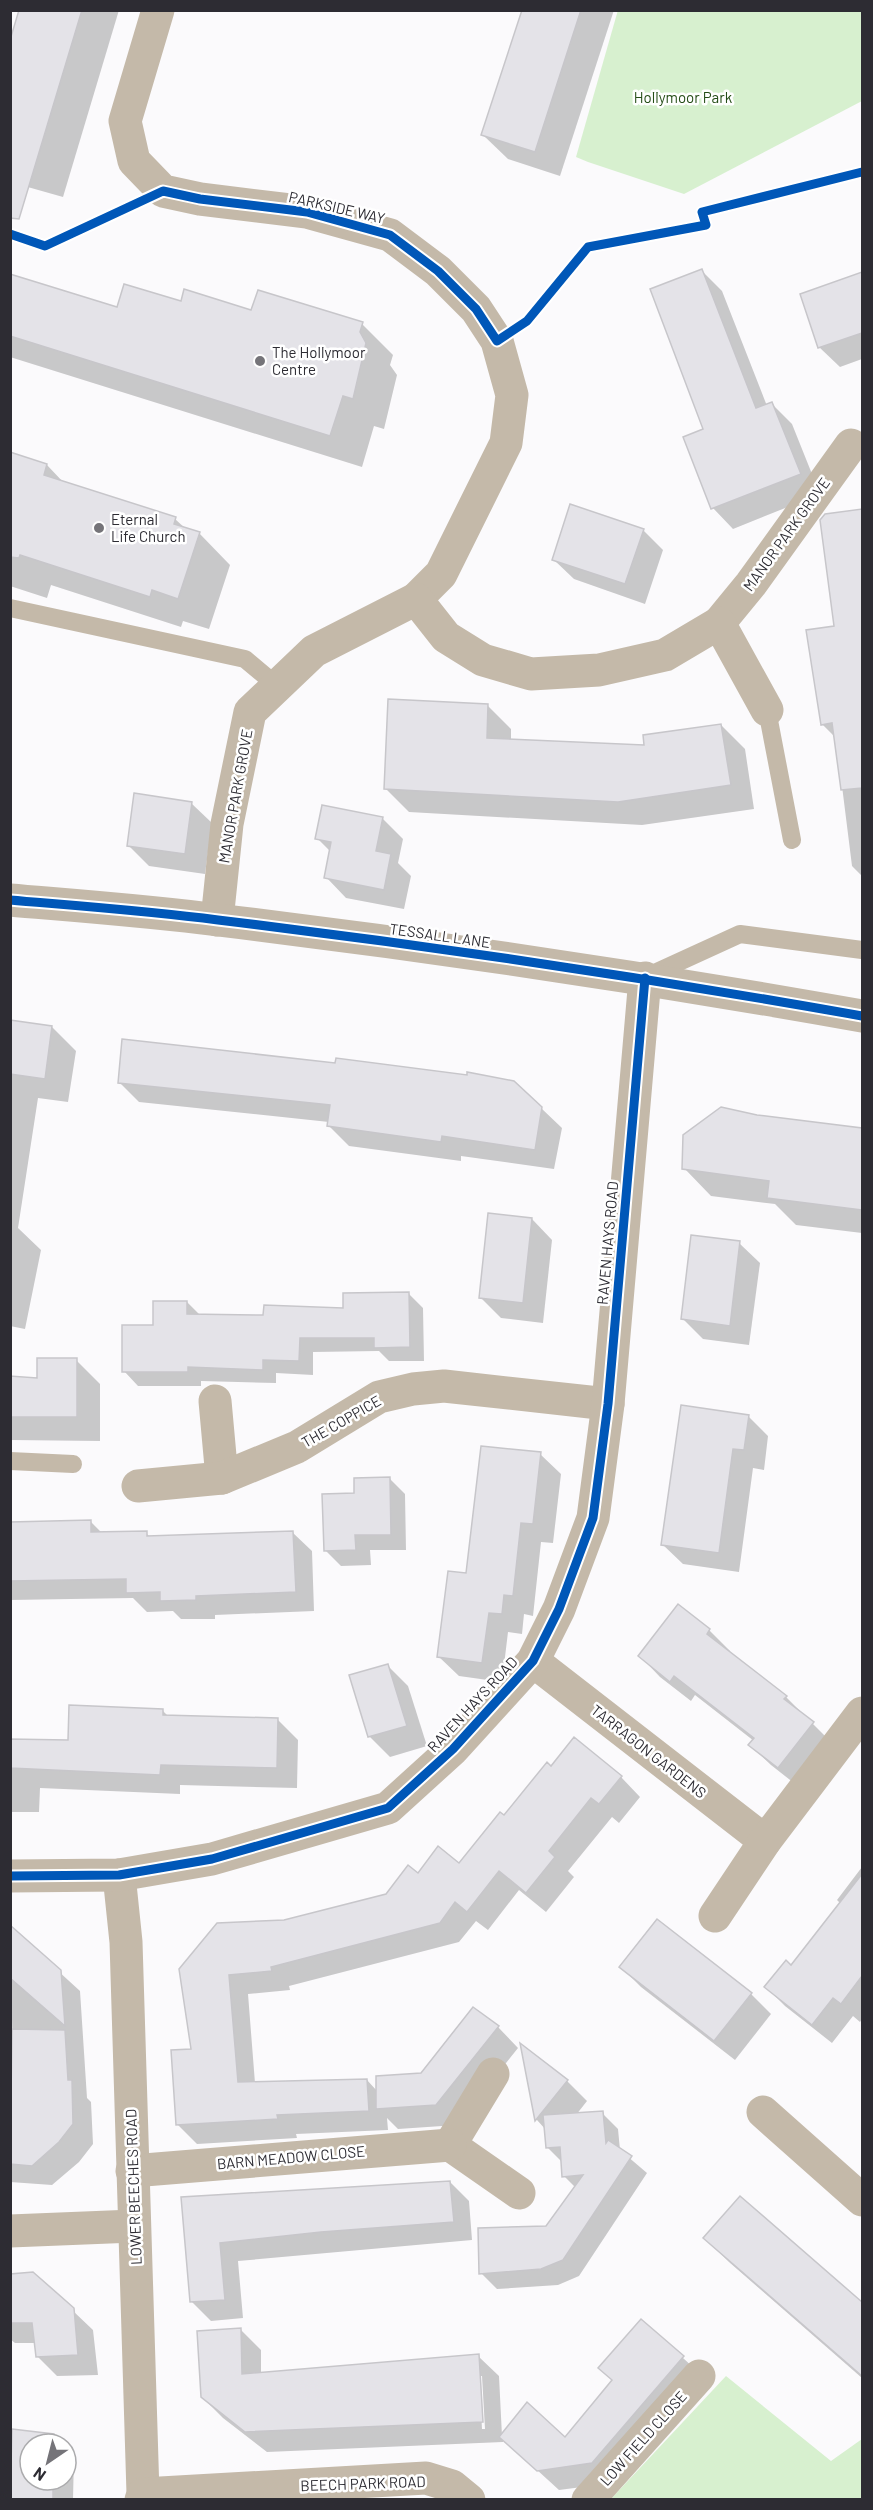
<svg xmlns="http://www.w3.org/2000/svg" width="873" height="2510" viewBox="0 0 873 2510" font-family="Barlow,sans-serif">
  <rect width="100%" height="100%" fill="#fbfafc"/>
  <!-- green -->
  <g fill="#d7f0cf">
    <polygon points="618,10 862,11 862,101 684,194 588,162 576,157"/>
    <polygon points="726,2376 831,2461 862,2439 862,2499 610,2500"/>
  </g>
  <!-- shadow -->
  <g fill="#0003" fill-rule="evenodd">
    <polygon points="21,10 119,10 63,197 10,182"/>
    <polygon points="523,10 614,10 560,176 508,159 483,135"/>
    <polygon points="702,271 722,291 767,406 772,404 792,424 820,494 733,529 713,508 705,430"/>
    <polygon points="862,274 862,359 840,367 819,347 802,295"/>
    <polygon points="10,275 118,309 182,303 362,324 393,355 390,365 397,375 384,429 374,426 362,467 10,357"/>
    <polygon points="10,454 47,465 64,483 175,519 186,529 199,533 230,565 209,629 183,621 181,627 51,585 47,598 10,586"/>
    <polygon points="862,511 862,876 852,866 836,738 822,724 836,627 825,515"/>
    <polygon points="643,530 663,550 645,604 574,579 553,559"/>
    <polygon points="488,706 511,729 511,740 646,747 721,725 745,749 754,809 642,825 409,812 385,788"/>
    <polygon points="191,803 212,823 205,874 149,866 129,846"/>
    <polygon points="382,818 403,839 398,863 411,876 404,909 346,898 326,877 331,852 317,838"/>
    <polygon points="10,1021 52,1027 76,1051 68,1102 38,1098 18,1228 41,1250 25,1329 10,1326"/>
    <polygon points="119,1082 541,1108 562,1128 554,1169 461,1156 461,1161 349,1146 329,1126 329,1122 139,1102"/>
    <polygon points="757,1116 862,1129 862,1233 796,1225 775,1204 711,1196 684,1168"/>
    <polygon points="532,1219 552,1240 543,1323 501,1318 481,1298"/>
    <polygon points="739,1243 760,1263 749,1345 703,1339 683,1319"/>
    <polygon points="409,1294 423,1308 424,1361 389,1361 379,1351 313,1352 313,1375 276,1373 276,1383 201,1381 201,1386 138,1386 124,1371 154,1326 187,1302 200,1315 265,1317 345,1310"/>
    <polygon points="76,1360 100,1384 100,1441 10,1440 10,1377 39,1379"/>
    <polygon points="748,1416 768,1436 764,1470 753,1468 739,1572 683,1564 662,1544"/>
    <polygon points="540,1454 561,1474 553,1543 541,1542 533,1616 524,1614 522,1634 508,1632 502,1682 459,1676 438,1656 467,1575"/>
    <polygon points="389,1478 405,1494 406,1550 370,1550 371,1565 341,1566 325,1550 356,1495"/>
    <polygon points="91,1522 102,1533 146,1533 151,1538 292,1532 312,1551 314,1611 215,1615 215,1619 181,1619 173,1611 147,1612 133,1598 10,1600 10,1524"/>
    <polygon points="679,1606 709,1630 730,1651 728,1652 786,1697 833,1744 799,1787 771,1765 750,1745 754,1741 695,1695 691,1701 660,1677 640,1656"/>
    <polygon points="388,1666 408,1686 427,1746 390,1757 370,1737 351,1676"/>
    <polygon points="163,1711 169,1717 277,1719 298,1740 297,1788 180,1785 180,1794 40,1788 39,1812 10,1812 10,1740 70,1741"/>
    <polygon points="551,1768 621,1777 640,1797 619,1823 612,1817 568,1871 574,1877 546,1912 519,1890 488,1930 476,1921 459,1942 289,1986 290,1990 248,1994 255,2083 367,2080 377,2091 421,2074 498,2027 518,2048 457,2125 398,2129 387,2118 388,2130 296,2134 297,2138 197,2144 177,2124 193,2050 181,1970 284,1922 387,1895 418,1875 459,1865"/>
    <polygon points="862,1867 862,2019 860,2022 853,2016 832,2043 785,2006 766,1987 792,1967 841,1904 837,1900"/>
    <polygon points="10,1927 80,1991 87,2098 91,2102 93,2144 79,2162 52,2185 10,2182 10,2114 14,2114"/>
    <polygon points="621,1967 751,1994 771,2014 735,2060 641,1987"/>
    <polygon points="522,2047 567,2081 587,2101 576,2115 602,2113 618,2129 620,2150 647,2173 579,2276 558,2285 497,2289 481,2273 547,2228 576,2188 564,2176 563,2163 547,2147 546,2130 537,2120"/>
    <polygon points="450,2182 469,2201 472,2240 238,2261 243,2318 211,2321 192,2302 183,2199"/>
    <polygon points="740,2198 862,2304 862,2378 729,2262 705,2238"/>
    <polygon points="10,2276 72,2310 93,2330 98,2375 57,2376 37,2356 36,2343 15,2343 10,2339"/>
    <path d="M642 2321 704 2377 613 2483 559 2490 503 2439V2442L267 2452 223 2418 202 2397 241 2330 261 2350V2374L478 2356 499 2376 502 2436 565 2440 613 2381 600 2368ZM479 2376H482L485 2429H482Z"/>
    <polygon points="13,2431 54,2436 62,2444 30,2444 30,2480 66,2480 66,2448 74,2456 73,2500 10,2500"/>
  </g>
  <!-- building -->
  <g fill="#e4e3e8" stroke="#c7c6ca" stroke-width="1.5">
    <polygon points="19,10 82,10 19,219 10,218 10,40"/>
    <polygon points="522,10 581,10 535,152 481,135"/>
    <polygon points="702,269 756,408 772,402 801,474 711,509 683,437 703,429 650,289"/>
    <polygon points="862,272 862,333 818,348 800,294"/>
    <polygon points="10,274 117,307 124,284 181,301 184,289 251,310 258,290 363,322 360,332 366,343 353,399 343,396 330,436 10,336"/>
    <polygon points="10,452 47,464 44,475 176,517 174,524 200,532 178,599 152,590 150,597 20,555 19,558 10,557"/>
    <polygon points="570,504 644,529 625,584 552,560"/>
    <polygon points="862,509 862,788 841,790 832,723 821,725 806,630 834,626 820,520 825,514"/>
    <polygon points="388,699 488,704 487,738 644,745 643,735 721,724 731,785 618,802 384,789"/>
    <polygon points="134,793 192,802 185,854 127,846"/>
    <polygon points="322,805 383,817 376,851 391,854 384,890 324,878 331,842 315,839"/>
    <polygon points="10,1020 52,1026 45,1079 10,1074"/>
    <polygon points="122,1039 335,1063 336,1058 467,1075 467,1072 514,1081 542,1107 535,1150 442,1136 441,1142 327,1126 330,1105 118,1083"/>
    <polygon points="721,1107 757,1115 862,1128 862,1210 767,1198 769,1181 682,1169 683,1135"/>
    <polygon points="488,1213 532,1218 523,1303 479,1298"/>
    <polygon points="691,1235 740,1241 730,1326 681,1319"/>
    <polygon points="409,1292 410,1347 374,1348 374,1338 300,1338 299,1361 263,1360 263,1370 188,1367 188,1372 122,1372 122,1325 153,1325 153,1301 187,1301 187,1314 263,1315 264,1305 343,1308 343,1293"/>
    <polygon points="37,1358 77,1358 77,1417 10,1417 10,1376 37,1378"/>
    <polygon points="681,1405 749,1415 744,1450 733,1449 719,1553 661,1545"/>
    <polygon points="481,1446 541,1452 533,1524 521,1523 513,1596 504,1595 502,1614 489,1613 482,1663 437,1657 448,1571 466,1573"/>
    <polygon points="390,1477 391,1535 355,1535 356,1550 324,1551 322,1494 354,1493 354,1478"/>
    <polygon points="91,1520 91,1532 147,1531 147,1536 293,1531 296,1592 196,1596 196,1600 160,1601 160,1592 126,1593 126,1579 10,1581 10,1522"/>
    <polygon points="678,1604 710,1629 707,1634 787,1696 784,1699 814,1722 778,1768 748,1745 754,1738 674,1676 670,1682 638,1656"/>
    <polygon points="388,1664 407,1726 368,1737 349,1675"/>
    <polygon points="69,1705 163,1709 163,1715 278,1718 277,1768 161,1765 160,1775 10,1768 10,1739 68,1740"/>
    <polygon points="574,1737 622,1776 599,1804 591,1798 549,1851 555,1857 526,1893 499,1871 467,1912 455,1902 440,1923 271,1967 272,1971 229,1975 238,2082 367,2079 369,2111 277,2115 278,2119 176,2125 171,2050 191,2049 179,1969 217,1923 284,1920 386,1894 408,1865 418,1873 438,1846 459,1863 500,1812 504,1815 547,1762 551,1766"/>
    <polygon points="862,1874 862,1976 841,2004 833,1998 812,2025 764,1987 786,1960 791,1965"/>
    <polygon points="657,1919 752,1993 714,2041 619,1967"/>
    <polygon points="10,1925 61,1970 65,2026 10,1978"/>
    <polygon points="473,2007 499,2026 436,2105 376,2109 376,2076 421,2073"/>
    <polygon points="12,2029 65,2030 68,2080 72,2080 73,2124 59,2142 32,2166 10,2164"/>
    <polygon points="520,2043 568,2080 535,2121"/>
    <polygon points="603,2111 606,2143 608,2140 632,2156 563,2260 541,2269 479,2274 478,2228 546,2226 583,2175 562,2177 560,2147 546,2148 543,2115"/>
    <polygon points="450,2181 454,2222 321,2232 220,2243 225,2300 190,2302 181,2197"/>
    <polygon points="740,2196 862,2302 862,2376 703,2238"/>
    <polygon points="33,2272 74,2308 78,2355 36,2357 32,2323 10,2323 10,2274"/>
    <polygon points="641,2319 684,2356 592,2463 537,2471 499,2437 527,2402 565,2437 612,2380 598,2368"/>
    <polygon points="241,2328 242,2374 479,2354 483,2422 245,2432 201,2397 197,2331"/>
    <polygon points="12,2429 54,2434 54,2444 30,2444 30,2480 53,2480 53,2499 10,2499"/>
  </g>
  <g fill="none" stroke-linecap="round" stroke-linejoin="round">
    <!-- service -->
    <g stroke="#c4b9a9" stroke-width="18">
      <polyline points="10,608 245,659 277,686"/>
      <polyline points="767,710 792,840"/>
      <polyline points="646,977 740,934 862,950"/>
      <polyline points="10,1461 73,1464"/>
    </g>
    <!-- minor -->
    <g stroke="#c4b9a9" stroke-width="33">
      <polyline points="158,10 125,121 134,161 163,191 200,199 307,212 390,235 438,271 476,309 497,341 512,395 506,443 441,574 416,599"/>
      <polyline points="719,623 751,584 851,445"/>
      <polyline points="217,920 227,824 250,712 314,651 416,599 446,637 483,660 531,674 599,670 665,655 719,623 767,710"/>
      <polyline points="215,1401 222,1478"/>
      <polyline points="138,1486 222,1478 297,1447 379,1397 413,1389 444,1386 608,1404"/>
      <polyline points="533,1661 765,1841"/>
      <polyline points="119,1875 126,1942 143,2494 141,2500"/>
      <polyline points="10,1876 119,1875 212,1859 388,1808 453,1749 533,1661 559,1609 593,1518 608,1404 645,978"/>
      <polyline points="715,1916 765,1841 862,1713"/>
      <polyline points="493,2074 450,2145 519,2193"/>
      <polyline points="763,2112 862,2200"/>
      <polyline points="132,2171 450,2145"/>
      <polyline points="10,2231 134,2226"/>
      <polyline points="143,2494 426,2478 452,2486 469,2500"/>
      <polyline points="588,2500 699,2376"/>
    </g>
    <!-- tertiary -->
    <path stroke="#c4b9a9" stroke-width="33" d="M10 900C80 906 149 911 218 920 434 946 649 978 862 1016"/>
    <!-- cycleway casing -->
    <g stroke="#fff" stroke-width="13">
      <g id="cycleway">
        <polyline points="10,234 45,246 163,191 200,199 307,212 390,235 438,271 476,309 497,341 527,321 588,247 706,225 702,212 862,172"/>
        <path d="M10 900C80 906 149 911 218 920 434 946 649 978 862 1016"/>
        <polyline points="10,1876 119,1875 212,1859 388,1808 453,1749 533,1661 559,1609 593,1518 608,1404 645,978"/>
      </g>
    </g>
    <!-- cycleway -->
    <use href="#cycleway" stroke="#0057b8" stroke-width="9"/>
  </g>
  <!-- markers -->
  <g fill="#757479" stroke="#fff" stroke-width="2">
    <circle cx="260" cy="361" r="6"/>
    <circle cx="99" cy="528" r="6"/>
  </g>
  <g text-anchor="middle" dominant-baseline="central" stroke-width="5" stroke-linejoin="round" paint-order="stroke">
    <!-- park labels -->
    <g font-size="15" fill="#254d17" stroke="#fff">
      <text x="683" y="97">Hollymoor Park</text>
    </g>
    <!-- street labels -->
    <g font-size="15" fill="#2d2c33" stroke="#fff">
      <text transform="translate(337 207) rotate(13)">PARKSIDE WAY</text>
      <text transform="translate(786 534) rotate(-54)">MANOR PARK GROVE</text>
      <text transform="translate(235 796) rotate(-80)">MANOR PARK GROVE</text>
      <text transform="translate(440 935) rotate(8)">TESSALL LANE</text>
      <text transform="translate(607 1243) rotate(-85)">RAVEN HAYS ROAD</text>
      <text transform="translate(341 1421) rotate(-30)">THE COPPICE</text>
      <text transform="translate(472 1704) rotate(-47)">RAVEN HAYS ROAD</text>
      <text transform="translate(649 1751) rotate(38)">TARRAGON GARDENS</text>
      <text transform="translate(291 2157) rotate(-5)">BARN MEADOW CLOSE</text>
      <text transform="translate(133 2187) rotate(-92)">LOWER BEECHES ROAD</text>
      <text transform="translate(643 2438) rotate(-48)">LOW FIELD CLOSE</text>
      <text transform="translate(363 2483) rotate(-2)">BEECH PARK ROAD</text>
    </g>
    <!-- poi labels -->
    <g font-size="15" fill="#2d2c33" stroke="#fff" text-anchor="start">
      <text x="272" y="352">The Hollymoor<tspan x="272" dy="17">Centre</tspan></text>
      <text x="111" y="519">Eternal<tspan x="111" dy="17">Life Church</tspan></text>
    </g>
  </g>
  <!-- border -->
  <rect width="873" height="2510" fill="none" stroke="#2d2c33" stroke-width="24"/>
  <!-- north arrow -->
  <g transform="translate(48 2462) rotate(215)"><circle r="28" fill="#ffffff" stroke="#ababad" stroke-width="1.5"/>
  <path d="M0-4.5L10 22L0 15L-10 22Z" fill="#757479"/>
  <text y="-9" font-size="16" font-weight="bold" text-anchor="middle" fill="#2d2c33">N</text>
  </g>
</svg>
